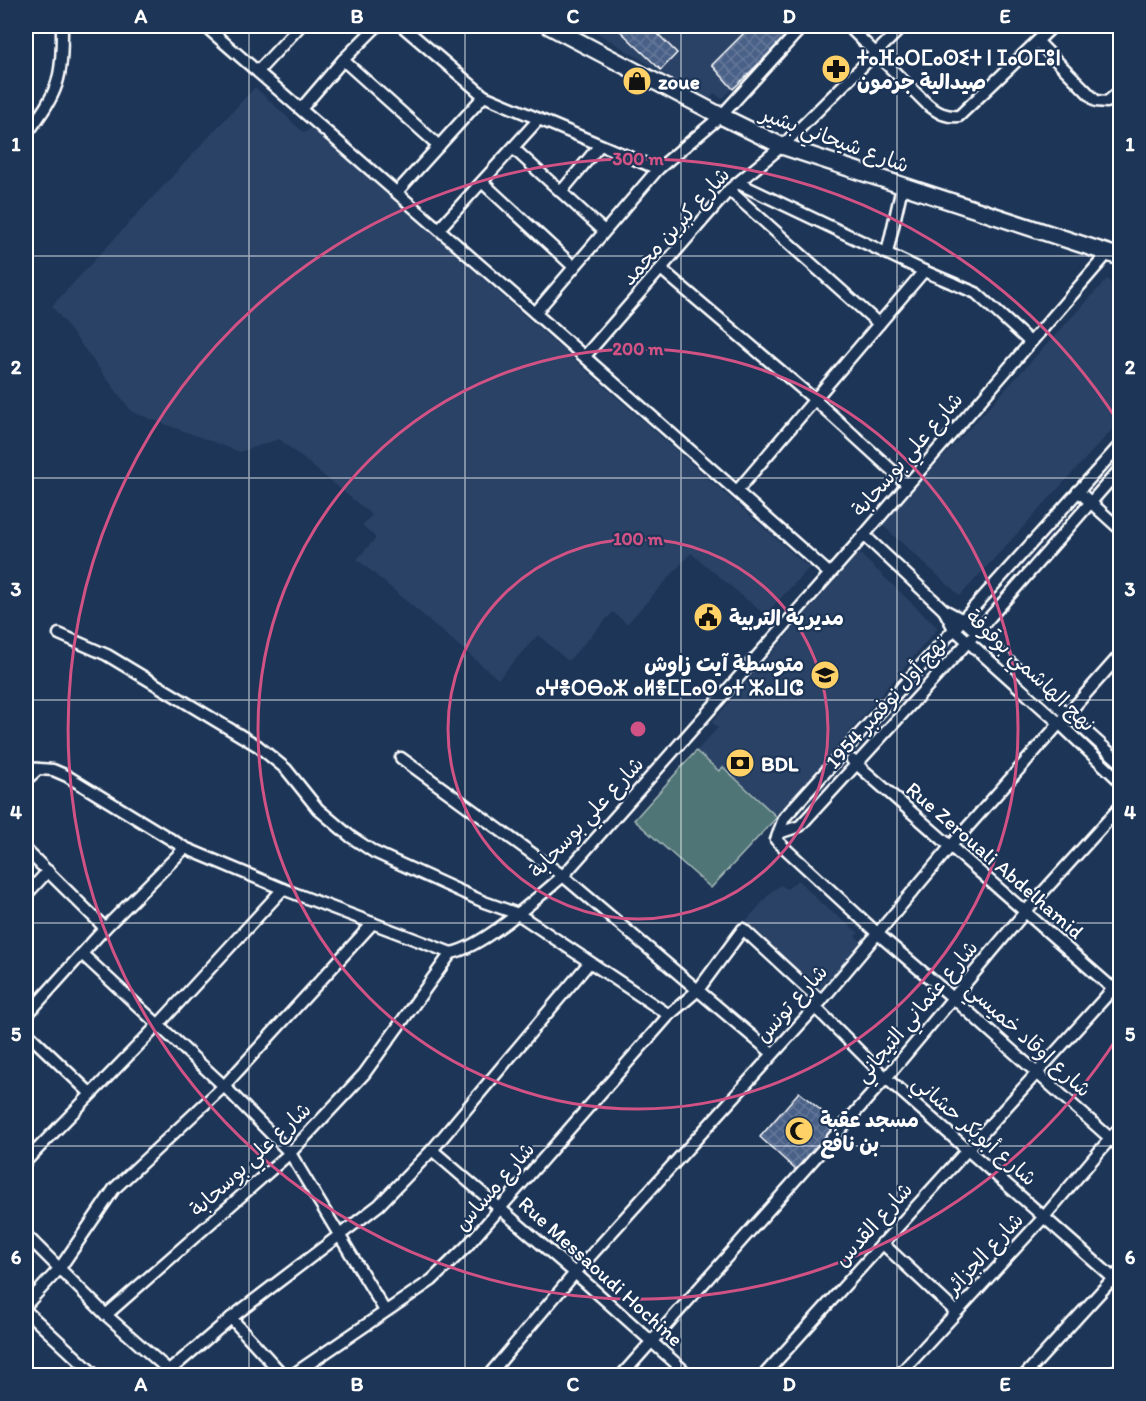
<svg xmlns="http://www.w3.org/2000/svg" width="1146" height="1401" viewBox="0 0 1146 1401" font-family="Itim,'Playpen Sans Arabic','Noto Sans Tifinagh',sans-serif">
  <defs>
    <pattern id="building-cross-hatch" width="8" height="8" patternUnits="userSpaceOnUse" patternTransform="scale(1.5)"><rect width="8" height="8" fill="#4a6087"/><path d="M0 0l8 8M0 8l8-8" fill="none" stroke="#657899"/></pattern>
  </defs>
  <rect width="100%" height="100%" fill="#1d3557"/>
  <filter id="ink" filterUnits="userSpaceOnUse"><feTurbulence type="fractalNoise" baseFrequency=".0167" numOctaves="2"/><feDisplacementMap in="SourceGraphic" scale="12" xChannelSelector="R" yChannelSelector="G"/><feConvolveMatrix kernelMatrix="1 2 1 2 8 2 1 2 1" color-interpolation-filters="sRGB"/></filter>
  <g filter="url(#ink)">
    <!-- built -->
    <g fill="#2a4265">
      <polygon points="586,26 797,26 722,99 714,93 710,99 697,94"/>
      <polygon points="255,87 304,133 312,127 809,568 765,615 691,553 627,624 613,612 568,661 538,635 498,679 357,559 376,538 362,525 372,515 279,439 240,452 132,412 52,306"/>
      <polygon points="1107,279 1120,291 1120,421 960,596 881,524"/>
      <polygon points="859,553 938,628 777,817 724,767 719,772 696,751 718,728 712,722"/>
      <polygon points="798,880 823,905 859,933 855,936 862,942 820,989 746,921 772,891 781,885 787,889"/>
    </g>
    <!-- pitch -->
    <polygon fill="#507576" stroke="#a8baba" stroke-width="1.5" points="696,751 719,771 723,767 777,817 711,888 634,820"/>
    <!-- building -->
    <g fill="url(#building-cross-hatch)" stroke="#fff" stroke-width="1.5">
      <polygon points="615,26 650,26 677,53 661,70"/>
      <polygon points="751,26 797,26 733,89 712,65"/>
      <polygon points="799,1092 837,1124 797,1171 760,1137"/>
    </g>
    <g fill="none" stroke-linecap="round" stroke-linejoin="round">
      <!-- street casing -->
      <g stroke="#fff" stroke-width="15">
        <g id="street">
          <polyline points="205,26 535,313 830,574"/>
          <polyline points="402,26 484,96 658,169"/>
          <path d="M848 26 927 104C938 113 945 117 959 116L1053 26"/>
          <polyline points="1038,42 1096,101 1107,102 1120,91"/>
          <polyline points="343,60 439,146"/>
          <polyline points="258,71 300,26"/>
          <polyline points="301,109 343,60 377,26"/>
          <path d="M26 135C59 90 62 82 62 26"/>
          <polyline points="513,148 604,231"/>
          <polyline points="482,182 574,267"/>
          <polyline points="738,183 924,271 976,293 1030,342"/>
          <polyline points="729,190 879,324"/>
          <polyline points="397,192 484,96"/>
          <polyline points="561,192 600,145"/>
          <polyline points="439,229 539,119"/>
          <polyline points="887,253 902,187"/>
          <polyline points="661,269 815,400 907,484"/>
          <polyline points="535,313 658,169 721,116 803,26"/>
          <polyline points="585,356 729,190 782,146 903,26"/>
          <polyline points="1120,445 784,818 776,840 878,934 953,998 1120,1147"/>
          <polyline points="737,491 924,271"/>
          <polyline points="1078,491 1120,529"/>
          <polyline points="864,535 944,610 963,620 1120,762"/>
          <polyline points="944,610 954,629 1059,723 1120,781"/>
          <polyline points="59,634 107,655 258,746 286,769 318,809 351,837 374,852 484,902 518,914 669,1015"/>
          <polyline points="401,758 563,876 772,1053"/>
          <polyline points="852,760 1120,995"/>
          <polyline points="26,768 53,770 67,776 185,848 283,889 451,953"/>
          <polyline points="26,780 38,769"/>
          <polyline points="779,833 800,826 977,632 1120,469"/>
          <polyline points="26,850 105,928"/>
          <polyline points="26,895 48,871"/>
          <polyline points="82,954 224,1086 290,1153 385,1311"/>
          <polyline points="815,1007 886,1078 1113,1278 1120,1277"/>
          <polyline points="26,1016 105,928 185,848"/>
          <polyline points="26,1032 90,1093"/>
          <polyline points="432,1150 575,1273 690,1376"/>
          <polyline points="26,1161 158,1025 283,889"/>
          <polyline points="26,1235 106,1315 174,1375"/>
          <polyline points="882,1243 956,1312"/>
          <polyline points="26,1305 60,1268 114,1189 224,1086 373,923"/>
          <polyline points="26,1311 96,1376"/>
          <path d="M106 1315 290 1153 364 1074 451 953C483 947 538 897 563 876L859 541 1108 253"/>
          <polyline points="231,1318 284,1376"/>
          <polyline points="169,1371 231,1318 379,1205 432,1150 589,963"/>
          <polyline points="1115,1371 1118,1376"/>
          <polyline points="291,1376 432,1280 467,1246 669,1015 698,990 743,929 821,1001"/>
          <polyline points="488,1376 575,1273 821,1001 950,847 1120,655"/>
          <polyline points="621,1376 886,1078 1025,912 1120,807"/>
          <polyline points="763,1376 1120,981"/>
          <polyline points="898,1376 1044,1217 1120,1127"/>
          <polyline points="1024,1376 1118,1273"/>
        </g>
      </g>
      <!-- secondary casing -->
      <g stroke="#fff" stroke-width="20">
        <polyline id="secondary" points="549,26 721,116 782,146 1120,257"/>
      </g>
      <!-- street -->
      <use href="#street" stroke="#1d3557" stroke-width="10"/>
      <!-- secondary -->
      <use href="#secondary" stroke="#1d3557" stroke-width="15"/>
    </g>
  </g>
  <!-- grid -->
  <path fill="none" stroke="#fff" stroke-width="1.5" stroke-opacity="0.55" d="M249 26V1376M465 26V1376M681 26V1376M897 26V1376M26 256H1120M26 478H1120M26 700H1120M26 923H1120M26 1146H1120"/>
  <!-- distance rings -->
  <g fill="none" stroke="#d15284" stroke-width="3">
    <circle cx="638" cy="729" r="190"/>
    <circle cx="638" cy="729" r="380"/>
    <path d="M1119 1035A570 570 0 1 1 1119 423"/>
  </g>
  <!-- icons -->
  <defs>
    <g id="pharmacy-disc" transform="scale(1.5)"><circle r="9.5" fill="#ffd166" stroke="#1d3557"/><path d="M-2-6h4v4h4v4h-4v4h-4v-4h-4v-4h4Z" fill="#111"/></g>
    <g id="shop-disc" transform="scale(1.5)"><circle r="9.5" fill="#ffd166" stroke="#1d3557"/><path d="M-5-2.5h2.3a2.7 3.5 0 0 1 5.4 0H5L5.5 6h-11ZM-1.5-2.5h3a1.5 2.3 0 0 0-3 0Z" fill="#111"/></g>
    <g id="civic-disc" transform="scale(1.5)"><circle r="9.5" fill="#ffd166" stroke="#1d3557"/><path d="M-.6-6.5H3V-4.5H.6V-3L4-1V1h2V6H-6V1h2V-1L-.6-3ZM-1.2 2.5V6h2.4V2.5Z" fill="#111"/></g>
    <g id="school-disc" transform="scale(1.5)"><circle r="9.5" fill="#ffd166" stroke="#1d3557"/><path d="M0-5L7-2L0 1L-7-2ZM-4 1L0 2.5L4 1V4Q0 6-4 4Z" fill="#111"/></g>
    <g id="bank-disc" transform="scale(1.5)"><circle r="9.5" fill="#ffd166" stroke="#1d3557"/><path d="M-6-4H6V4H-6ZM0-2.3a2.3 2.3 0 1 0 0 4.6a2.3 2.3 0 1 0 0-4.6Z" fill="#111"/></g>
    <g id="mosque-disc" transform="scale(1.5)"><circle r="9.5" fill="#ffd166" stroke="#1d3557"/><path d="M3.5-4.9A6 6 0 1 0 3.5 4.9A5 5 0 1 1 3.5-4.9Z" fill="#111"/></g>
  </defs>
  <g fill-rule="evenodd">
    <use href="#pharmacy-disc" x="836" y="69"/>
    <use href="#shop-disc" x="637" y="81"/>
    <use href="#civic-disc" x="708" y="617"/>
    <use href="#school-disc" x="825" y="675"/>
    <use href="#bank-disc" x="740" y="763"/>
    <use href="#mosque-disc" x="799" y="1131"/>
  </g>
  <g text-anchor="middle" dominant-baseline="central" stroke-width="4.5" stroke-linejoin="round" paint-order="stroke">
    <!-- poi labels -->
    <g font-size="21" font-weight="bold" fill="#fff" stroke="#1d3557" text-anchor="start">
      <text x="857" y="57">ⵜⴰⴼⴰⵔⵎⴰⵙⵉⵜ ⵏ ⵊⴰⵔⵎⵓⵏ<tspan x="857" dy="24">صيدالية جرمون</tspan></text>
      <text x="658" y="81">zoue</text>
      <text x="729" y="617">مديرية التربية</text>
      <text x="804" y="663" text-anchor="end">متوسطة آيت زاوش<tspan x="804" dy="24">ⴰⵖⴻⵔⴱⴰⵣ ⴰⵍⴻⵎⵎⴰⵙ ⴰⵜ ⵣⴰⵡⵛ</tspan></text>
      <text x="761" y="763">BDL</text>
      <text x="820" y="1119">مسجد عقبة<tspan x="820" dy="24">بن نافع</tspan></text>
    </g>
    <!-- street labels -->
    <g font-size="21" fill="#fff" stroke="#1d3557">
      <text transform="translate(835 139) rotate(20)">شارع شيحاني بشير</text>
      <text transform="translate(675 226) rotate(-48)">شارع كبرين محمد</text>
      <text transform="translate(907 454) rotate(-49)">شارع علي بوسحابة</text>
      <text transform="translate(1031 670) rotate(43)">نهج الهاشمي بوقوفة</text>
      <text transform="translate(886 702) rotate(-48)">نهج أول نوفمبر 1954</text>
      <text transform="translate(586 817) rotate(-47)">شارع علي بوسحابة</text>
      <text transform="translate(995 860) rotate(41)">Rue Zerouali Abdelhamid</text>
      <text transform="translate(791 1003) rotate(-48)">شارع تونس</text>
      <text transform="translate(916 1011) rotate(-50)">شارع عثماني التيجاني</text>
      <text transform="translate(1029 1039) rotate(42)">شارع اوقاد خميسي</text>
      <text transform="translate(975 1130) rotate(41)">شارع أبوبكر حشاني</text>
      <text transform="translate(250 1159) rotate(-43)">شارع علي بوسحابة</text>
      <text transform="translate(494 1186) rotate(-49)">شارع مساس</text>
      <text transform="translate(873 1224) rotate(-48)">شارع القدس</text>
      <text transform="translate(984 1253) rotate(-47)">شارع الجزائر</text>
      <text transform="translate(601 1271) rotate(42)">Rue Messaoudi Hochine</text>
    </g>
  </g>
  <circle cx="638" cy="729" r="9" fill="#d15284" stroke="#1d3557" stroke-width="3"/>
  <g font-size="18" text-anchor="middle" font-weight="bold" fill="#d15284" stroke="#1d3557" stroke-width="4.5" stroke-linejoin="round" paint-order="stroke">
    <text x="638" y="165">300 m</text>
    <text x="638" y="355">200 m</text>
    <text x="638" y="545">100 m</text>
  </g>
  <!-- margin -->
  <rect width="1146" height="1401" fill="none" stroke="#1d3557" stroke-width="66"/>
  <rect x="33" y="33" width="1080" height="1335" fill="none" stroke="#fff" stroke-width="2"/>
  <g font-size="20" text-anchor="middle" font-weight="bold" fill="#fff">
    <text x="141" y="23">A</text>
    <text x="357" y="23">B</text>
    <text x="573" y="23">C</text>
    <text x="789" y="23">D</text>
    <text x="1005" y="23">E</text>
    <text x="16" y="151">1</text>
    <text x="1130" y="151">1</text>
    <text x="16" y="374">2</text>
    <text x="1130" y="374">2</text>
    <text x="16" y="596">3</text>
    <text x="1130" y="596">3</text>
    <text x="16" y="819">4</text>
    <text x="1130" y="819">4</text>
    <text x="16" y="1041">5</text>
    <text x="1130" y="1041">5</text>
    <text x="16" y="1264">6</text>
    <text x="1130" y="1264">6</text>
    <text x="141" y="1391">A</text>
    <text x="357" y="1391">B</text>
    <text x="573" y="1391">C</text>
    <text x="789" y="1391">D</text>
    <text x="1005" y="1391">E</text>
  </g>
</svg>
